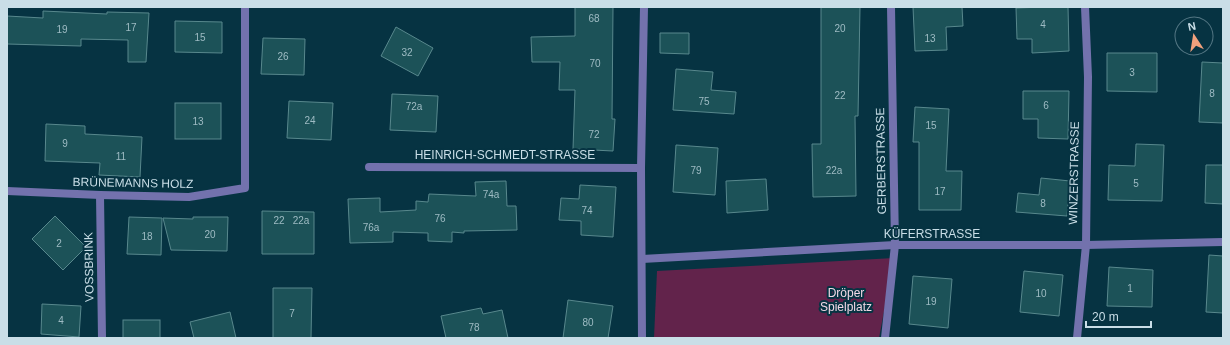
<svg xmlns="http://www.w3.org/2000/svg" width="1230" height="345" viewBox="0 0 1230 345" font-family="Helvetica,sans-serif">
  <rect width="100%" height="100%" fill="#063342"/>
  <!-- green -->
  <polygon fill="#62234b" points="894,258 879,338 654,338 657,271"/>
  <!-- building -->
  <g fill="#1c5258" stroke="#58888d">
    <polygon points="575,7 613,7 612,119 615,119 613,151 573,149 575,90 559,90 560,62 532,62 531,37 575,36"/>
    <polygon points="821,7 860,7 858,116 855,116 856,196 813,197 812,144 821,144"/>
    <polygon points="913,7 962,7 963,26 946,27 947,50 915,51"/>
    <polygon points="1045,7 1068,7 1069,51 1032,53 1032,39 1017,39 1016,8"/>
    <polygon points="43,11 107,14 107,12 149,13 146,62 128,62 128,40 81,39 81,46 7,44 7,16 43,18"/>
    <polygon points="175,21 222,22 222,53 175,52"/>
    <polygon points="396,27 433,48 418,76 381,56"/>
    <polygon points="660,33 689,33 689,54 660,53"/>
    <polygon points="263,38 305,39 304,75 261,74"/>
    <polygon points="1107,53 1157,53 1157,92 1107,91"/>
    <polygon points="1202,62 1223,63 1223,123 1199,122"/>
    <polygon points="676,69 713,72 711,90 736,92 734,114 673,110"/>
    <polygon points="1023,91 1069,91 1068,139 1038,138 1038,119 1023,119"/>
    <polygon points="392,94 438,96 436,132 390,130"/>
    <polygon points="289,101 333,103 331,140 287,138"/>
    <rect x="175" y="103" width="46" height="36"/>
    <polygon points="915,107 949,109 946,171 962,171 961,210 919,210 919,142 913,142"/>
    <polygon points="46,124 85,126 85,134 142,137 140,177 99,175 100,163 45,161"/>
    <polygon points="1136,144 1164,145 1162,201 1108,200 1109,165 1135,166"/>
    <polygon points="676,145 718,148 715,195 673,192"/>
    <polygon points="1206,165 1223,165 1223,204 1205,203"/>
    <polygon points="1041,178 1070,181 1067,216 1016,212 1018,193 1039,195"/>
    <polygon points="766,179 768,210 727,213 726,181"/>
    <polygon points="506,181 507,206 516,206 517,230 464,231 464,233 452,232 452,242 428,241 428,233 393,232 393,242 350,243 348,199 380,198 380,212 416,210 416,201 428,202 429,194 476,196 475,182"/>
    <polygon points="580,185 616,187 613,237 581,235 581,221 559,220 561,198 579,199"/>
    <polygon points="262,211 314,212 314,254 262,254"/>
    <polygon points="55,216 86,247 63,270 32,239"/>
    <polygon points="129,217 162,218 161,255 127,254"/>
    <polygon points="193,217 228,217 227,251 171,250 163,218 193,219"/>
    <polygon points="1209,255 1223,256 1223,313 1206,312"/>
    <polygon points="1109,267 1153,270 1152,307 1107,306"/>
    <polygon points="1024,271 1063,275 1059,316 1020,312"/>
    <polygon points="913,276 952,279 948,328 909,324"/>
    <polygon points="273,288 312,288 311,338 273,338"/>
    <polygon points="568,300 613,306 608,338 563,338"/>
    <polygon points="42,304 81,306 79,337 41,334"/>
    <polygon points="481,308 483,314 502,310 508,338 446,338 441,316"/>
    <polygon points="230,312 236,338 194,338 190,322"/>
    <rect x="123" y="320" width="37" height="18"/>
  </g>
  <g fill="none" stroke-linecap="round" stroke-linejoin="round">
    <!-- street -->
    <g stroke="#7372ad" stroke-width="8">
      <polyline points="369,167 641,168"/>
      <polyline points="7,191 100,195 189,197 245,188 245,7"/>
      <polyline points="100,195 102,338"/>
      <polyline points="642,259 895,245 1086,245 1223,242"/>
      <polyline points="642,338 641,168 644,7"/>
      <polyline points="885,338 895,245 891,7"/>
      <polyline points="1077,338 1086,245 1088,77 1085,7"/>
    </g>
  </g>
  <g text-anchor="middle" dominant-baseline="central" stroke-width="4" stroke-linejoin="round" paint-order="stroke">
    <!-- number labels -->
    <g font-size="10" fill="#9ebbc3">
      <text x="594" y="18">68</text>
      <text x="1043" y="24">4</text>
      <text x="131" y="27">17</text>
      <text x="840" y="28">20</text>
      <text x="62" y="29">19</text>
      <text x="200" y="37">15</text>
      <text x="930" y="38">13</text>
      <text x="407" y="52">32</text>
      <text x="283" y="56">26</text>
      <text x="595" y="63">70</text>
      <text x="1132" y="72">3</text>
      <text x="1212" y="93">8</text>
      <text x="840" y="95">22</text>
      <text x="704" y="101">75</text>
      <text x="1046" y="105">6</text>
      <text x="414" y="106">72a</text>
      <text x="310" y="120">24</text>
      <text x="198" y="121">13</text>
      <text x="931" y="125">15</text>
      <text x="594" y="134">72</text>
      <text x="65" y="143">9</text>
      <text x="121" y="156">11</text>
      <text x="696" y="170">79</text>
      <text x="834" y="170">22a</text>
      <text x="1136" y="183">5</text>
      <text x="940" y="191">17</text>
      <text x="491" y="194">74a</text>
      <text x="1043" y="203">8</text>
      <text x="587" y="210">74</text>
      <text x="440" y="218">76</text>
      <text x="279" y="220">22</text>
      <text x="301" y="220">22a</text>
      <text x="371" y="227">76a</text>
      <text x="210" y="234">20</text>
      <text x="147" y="236">18</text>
      <text x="59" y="243">2</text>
      <text x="1130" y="288">1</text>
      <text x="1041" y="293">10</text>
      <text x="931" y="301">19</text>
      <text x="292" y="313">7</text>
      <text x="61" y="320">4</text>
      <text x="588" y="322">80</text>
      <text x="474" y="327">78</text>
    </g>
    <!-- street labels -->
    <g font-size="12" fill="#c9dee7" stroke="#063342">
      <text x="505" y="155">HEINRICH-SCHMEDT-STRASSE</text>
      <text transform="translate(881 161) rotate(-91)">GERBERSTRASSE</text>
      <text transform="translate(1074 173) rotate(-89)">WINZERSTRASSE</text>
      <text transform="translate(133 183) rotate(1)">BRÜNEMANNS HOLZ</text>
      <text x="932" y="234">KÜFERSTRASSE</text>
      <text transform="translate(89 267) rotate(-91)">VOSSBRINK</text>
    </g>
    <!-- park labels -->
    <g font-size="12" fill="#f1d7e5" stroke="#063342">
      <text x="846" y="293">Dröper<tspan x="846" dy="14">Spielplatz</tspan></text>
    </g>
  </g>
  <!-- border -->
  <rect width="1230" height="345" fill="none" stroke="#c9dee7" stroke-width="16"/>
  <!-- north arrow -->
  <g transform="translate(1194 36) rotate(348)"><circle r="19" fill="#063342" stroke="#547784"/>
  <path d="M0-3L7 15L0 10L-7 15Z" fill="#f1a17d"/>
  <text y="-6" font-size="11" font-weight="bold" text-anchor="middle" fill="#c9dee7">N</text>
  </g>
  <!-- scale -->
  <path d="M1086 321v6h65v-6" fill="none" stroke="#c9dee7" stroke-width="2"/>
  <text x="1092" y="321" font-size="12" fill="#c9dee7" stroke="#063342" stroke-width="3" paint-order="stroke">20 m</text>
</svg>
